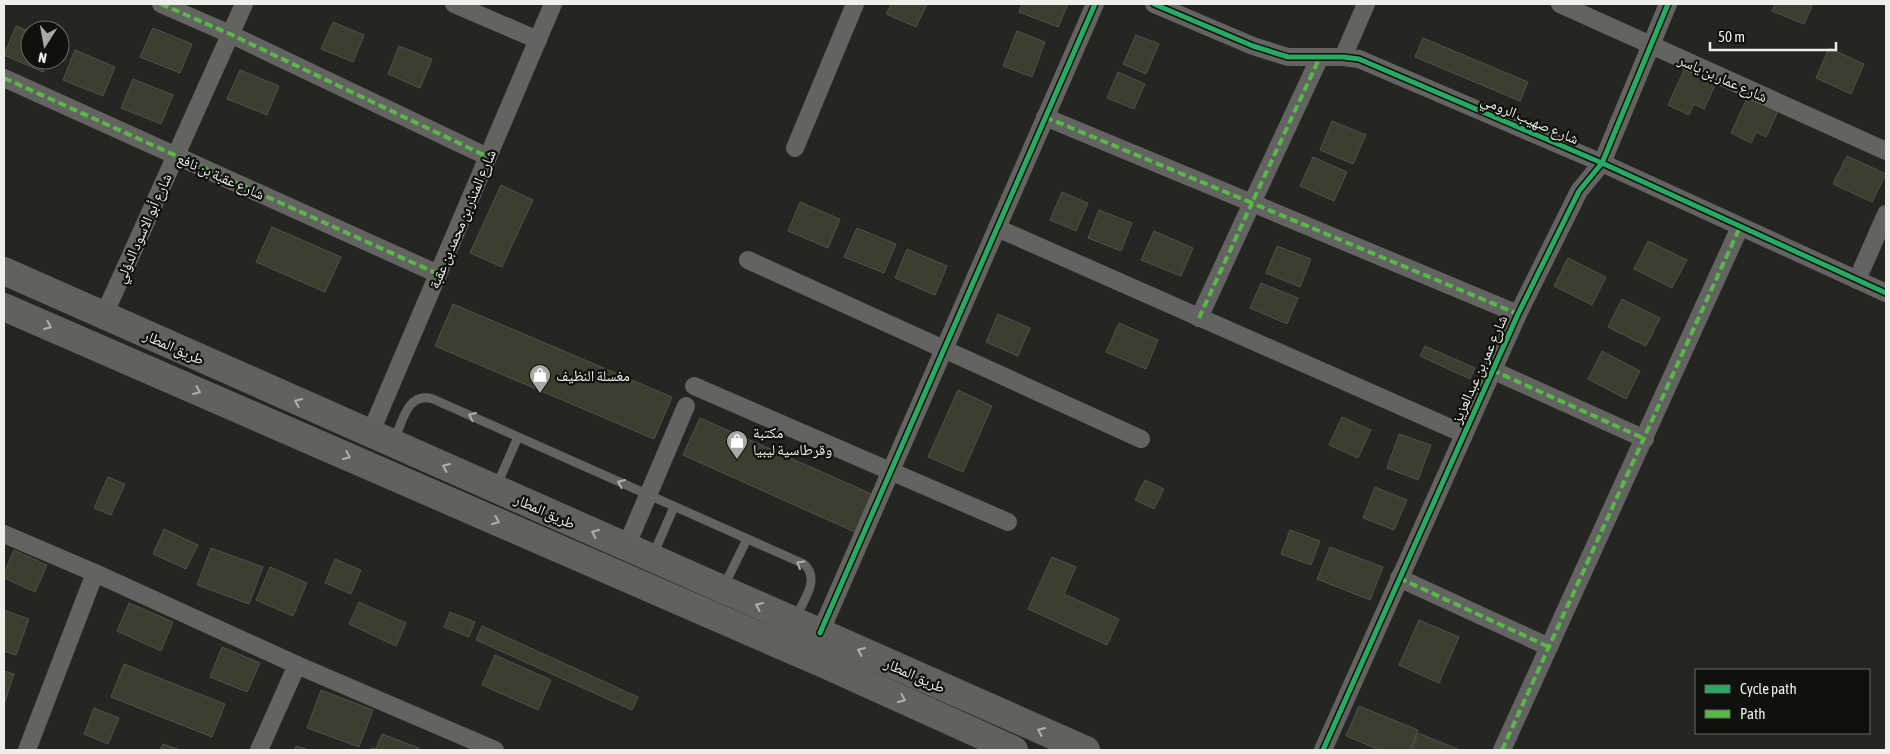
<svg xmlns="http://www.w3.org/2000/svg" width="1890" height="754" viewBox="0 0 1890 754" font-family="'Asap Condensed','Noto Naskh Arabic',sans-serif">
  <rect width="100%" height="100%" fill="#252621"/>
  <!-- building -->
  <g fill="#3c3f30" stroke="#50514c">
    <polygon points="891,4 927,4 916,27 886,14"/>
    <polygon points="1022,4 1068,4 1058,27 1019,12"/>
    <polygon points="1775,4 1813,4 1804,24 1772,11"/>
    <polygon points="333,22 364,35 353,62 321,49"/>
    <polygon points="16,26 30,32 30,60 48,60 43,72 4,55"/>
    <polygon points="153,28 192,44 180,73 140,57"/>
    <polygon points="1017,31 1045,42 1032,77 1003,66"/>
    <polygon points="1136,35 1159,44 1146,74 1123,64"/>
    <polygon points="1423,38 1528,82 1520,101 1415,57"/>
    <polygon points="399,46 432,59 420,88 388,74"/>
    <polygon points="1829,48 1864,64 1851,94 1816,78"/>
    <polygon points="75,50 115,67 103,96 63,80"/>
    <polygon points="1685,68 1716,83 1704,109 1694,104 1689,115 1668,105"/>
    <polygon points="240,70 279,86 267,115 227,99"/>
    <polygon points="1118,72 1145,84 1134,109 1107,98"/>
    <polygon points="133,79 173,95 161,124 121,108"/>
    <polygon points="1748,96 1778,111 1766,137 1756,132 1751,143 1731,133"/>
    <polygon points="1332,121 1366,135 1353,164 1320,150"/>
    <polygon points="1847,156 1886,174 1872,202 1833,184"/>
    <polygon points="1313,157 1347,172 1334,201 1300,186"/>
    <polygon points="501,185 533,200 502,267 470,253"/>
    <polygon points="1062,192 1088,203 1076,231 1050,220"/>
    <polygon points="800,202 840,219 828,248 788,231"/>
    <polygon points="1099,210 1132,223 1121,251 1088,238"/>
    <polygon points="272,227 341,257 325,292 256,262"/>
    <polygon points="857,228 896,244 884,273 844,257"/>
    <polygon points="1154,231 1193,248 1181,276 1141,260"/>
    <polygon points="1648,241 1687,260 1672,288 1634,269"/>
    <polygon points="1277,246 1311,259 1300,287 1266,273"/>
    <polygon points="907,249 947,266 935,295 895,278"/>
    <polygon points="1568,258 1606,277 1592,305 1554,286"/>
    <polygon points="1261,283 1298,298 1287,324 1250,308"/>
    <polygon points="1622,299 1660,318 1646,346 1608,327"/>
    <polygon points="453,304 672,397 654,439 435,346"/>
    <polygon points="998,314 1030,328 1018,356 986,342"/>
    <polygon points="1119,323 1158,340 1146,369 1106,352"/>
    <polygon points="1425,346 1475,368 1470,379 1420,356"/>
    <polygon points="1602,351 1640,371 1626,399 1588,379"/>
    <polygon points="958,390 992,406 963,472 928,457"/>
    <polygon points="1342,417 1371,430 1358,458 1329,445"/>
    <polygon points="700,418 874,495 857,533 683,455"/>
    <polygon points="1399,434 1431,445 1418,480 1387,468"/>
    <polygon points="108,477 125,484 111,515 94,508"/>
    <polygon points="1145,480 1164,489 1154,509 1135,500"/>
    <polygon points="1375,487 1407,500 1394,530 1363,518"/>
    <polygon points="164,529 198,545 186,569 153,554"/>
    <polygon points="1290,530 1320,541 1311,565 1281,554"/>
    <polygon points="1330,547 1383,567 1370,600 1317,579"/>
    <polygon points="211,548 263,567 249,604 197,585"/>
    <polygon points="14,550 47,565 35,592 4,578 4,573"/>
    <polygon points="1052,557 1076,567 1064,594 1119,619 1107,645 1028,609"/>
    <polygon points="335,559 361,570 351,594 325,583"/>
    <polygon points="270,567 307,583 293,616 256,600"/>
    <polygon points="359,602 406,623 396,646 349,624"/>
    <polygon points="129,603 173,622 161,651 117,631"/>
    <polygon points="4,610 29,619 16,655 4,651"/>
    <polygon points="450,612 475,622 469,637 444,627"/>
    <polygon points="1419,620 1459,637 1439,683 1399,665"/>
    <polygon points="482,626 638,697 632,710 476,640"/>
    <polygon points="222,647 260,663 247,692 210,677"/>
    <polygon points="495,655 551,680 538,710 482,685"/>
    <polygon points="124,664 225,704 212,737 111,697"/>
    <polygon points="4,671 14,674 4,705"/>
    <polygon points="321,690 373,710 359,747 307,728"/>
    <polygon points="1359,706 1418,730 1410,750 1380,750 1346,736"/>
    <polygon points="94,708 119,718 108,744 84,734"/>
    <polygon points="1418,733 1460,750 1411,750"/>
    <polygon points="382,734 419,748 418,750 371,750 372,748 376,749"/>
    <polygon points="163,744 180,750 160,750"/>
    <polygon points="296,746 309,750 294,750"/>
  </g>
  <g fill="none" stroke-linecap="round" stroke-linejoin="round">
    <!-- lane -->
    <g stroke="#636462" stroke-width="9">
      <path d="M394 441C402 423 407 391 433 399L804 564C821 579 803 602 795 618"/>
      <polyline points="496,487 518,437"/>
      <polyline points="653,555 674,507"/>
      <polyline points="724,586 747,539"/>
    </g>
    <!-- street -->
    <g stroke="#636462" stroke-width="18">
      <polyline points="161,4 230,34 488,157"/>
      <polyline points="454,4 538,40"/>
      <polyline points="1154,4 1253,46 1288,57 1343,57 1359,59 1602,163 1886,293"/>
      <polyline points="1560,4 1886,151"/>
      <polyline points="1343,57 1366,4"/>
      <polyline points="4,78 438,274"/>
      <polyline points="1045,117 1252,203 1320,57"/>
      <polyline points="795,148 855,4"/>
      <polyline points="997,228 1464,434"/>
      <polyline points="748,260 1141,439"/>
      <polyline points="1857,280 1886,214"/>
      <polyline points="104,315 244,4"/>
      <polyline points="1199,318 1252,203 1518,314"/>
      <polyline points="1492,370 1645,439"/>
      <polyline points="694,386 1008,522"/>
      <polyline points="370,434 553,4"/>
      <polyline points="4,534 95,573 297,665"/>
      <polyline points="626,547 686,406"/>
      <polyline points="1399,578 1549,647"/>
      <polyline points="820,633 1095,4"/>
      <polyline points="27,750 95,573"/>
      <polyline points="259,750 297,665 495,750"/>
      <polyline points="1323,750 1518,314 1579,191 1602,163 1668,4"/>
      <polyline points="1502,750 1740,227"/>
    </g>
    <!-- highway -->
    <g stroke="#60625d" stroke-width="28">
      <polyline points="4,271 1086,750"/>
      <polyline points="4,307 826,665 1014,750"/>
    </g>
    <!-- quiet -->
    <g stroke="#58b947" stroke-width="4" stroke-dasharray="8 4" stroke-linecap="butt">
      <polyline points="161,4 230,34 488,157"/>
      <polyline points="4,78 438,274"/>
      <polyline points="1045,117 1252,203 1320,57"/>
      <polyline points="1199,318 1252,203 1518,314"/>
      <polyline points="1492,370 1645,439"/>
      <polyline points="1399,578 1549,647"/>
      <polyline points="1502,750 1740,227"/>
    </g>
    <!-- cycleway casing -->
    <g stroke="#0f110c" stroke-width="8">
      <g id="cycleway">
        <polyline points="1154,4 1253,46 1288,57 1343,57 1359,59 1602,163 1886,293"/>
        <polyline points="820,633 1095,4"/>
        <polyline points="1323,750 1518,314 1579,191 1602,163 1668,4"/>
      </g>
    </g>
    <!-- cycleway -->
    <use href="#cycleway" stroke="#26ab63" stroke-width="5"/>
  </g>
  <!-- one-way arrows -->
  <defs><path id="oneway-chevron" d="M-2-3.5L2.5 0L-2 3.5" fill="none" stroke-width="1.6" stroke-linecap="round" stroke-linejoin="round" transform="scale(1.25)"/></defs>
  <g stroke="#aeb0a9">
    <use href="#oneway-chevron" transform="translate(48 326) rotate(23)"/>
    <use href="#oneway-chevron" transform="translate(197 391) rotate(23)"/>
    <use href="#oneway-chevron" transform="translate(298 402) rotate(-156)"/>
    <use href="#oneway-chevron" transform="translate(347 456) rotate(23)"/>
    <use href="#oneway-chevron" transform="translate(446 467) rotate(-156)"/>
    <use href="#oneway-chevron" transform="translate(496 521) rotate(24)"/>
    <use href="#oneway-chevron" transform="translate(595 533) rotate(-156)"/>
    <use href="#oneway-chevron" transform="translate(759 606) rotate(-156)"/>
    <use href="#oneway-chevron" transform="translate(861 651) rotate(-156)"/>
    <use href="#oneway-chevron" transform="translate(902 699) rotate(24)"/>
    <use href="#oneway-chevron" transform="translate(1041 731) rotate(-156)"/>
  </g>
  <g stroke="#afb0ac">
    <use href="#oneway-chevron" transform="translate(472 416) rotate(-156)"/>
    <use href="#oneway-chevron" transform="translate(621 483) rotate(-156)"/>
    <use href="#oneway-chevron" transform="translate(800 564) rotate(-150)"/>
  </g>
  <!-- icons -->
  <defs>
    <g id="shop-pin" transform="scale(1.125)"><path d="M0 17L-7.5 6A9.5 9.5 0 1 1 7.5 6Z" fill="#a7a9a2" stroke="#0f110c"/><path d="M-5-2.5h2.3a2.7 3.5 0 0 1 5.4 0H5L5.5 6h-11ZM-1.5-2.5h3a1.5 2.3 0 0 0-3 0Z" fill="#fff"/></g>
  </defs>
  <g fill-rule="evenodd">
    <use href="#shop-pin" x="540" y="375"/>
    <use href="#shop-pin" x="737" y="441"/>
  </g>
  <g text-anchor="middle" dominant-baseline="central" stroke-width="4.5" stroke-linejoin="round" paint-order="stroke">
    <!-- street labels -->
    <g font-size="15" fill="#edefe8" stroke="#0f110c">
      <text transform="translate(1723 78) rotate(24)">شارع عمار بن ياسر</text>
      <text transform="translate(1530 119) rotate(23)">شارع صهيب الرومي</text>
      <text transform="translate(221 176) rotate(24)">شارع عقبة بن نافع</text>
      <text transform="translate(462 219) rotate(-67)">شارع المنذر بن محمد بن عقبة</text>
      <text transform="translate(143 228) rotate(-66)">شارع أبو الاسود الدؤلي</text>
      <text transform="translate(174 347) rotate(24)">طريق المطار</text>
      <text transform="translate(1479 369) rotate(-66)">شارع عمر بن عبدالعزيز</text>
      <text transform="translate(545 511) rotate(24)">طريق المطار</text>
      <text transform="translate(915 675) rotate(24)">طريق المطار</text>
    </g>
    <!-- poi labels -->
    <g font-size="15" fill="#edefe8" stroke="#0f110c" text-anchor="start">
      <text x="556" y="375">مغسلة النظيف</text>
      <text x="753" y="432">مكتبة<tspan x="753" dy="17">وقرطاسية ليبيا</tspan></text>
    </g>
  </g>
  <!-- border -->
  <rect width="1890" height="754" fill="none" stroke="#edefe8" stroke-width="10"/>
  <!-- legend -->
  <rect x="1695" y="669" width="175" height="65" fill="#0f110c" stroke="#686a64"/>
  <rect x="1705" y="685" width="25" height="8" fill="#26ab63" stroke="#686a64"/>
  <text x="1740" y="694" font-size="15" fill="#edefe8">Cycle path</text>
  <rect x="1705" y="710" width="25" height="8" fill="#58b947" stroke="#686a64"/>
  <text x="1740" y="719" font-size="15" fill="#edefe8">Path</text>
  <!-- north arrow -->
  <g transform="translate(45 45) rotate(191)"><circle r="24" fill="#0f110c" stroke="#686a64"/>
  <path d="M0-4L9 19L0 12L-9 19Z" fill="#a7a9a2"/>
  <text y="-8" font-size="14" font-weight="bold" text-anchor="middle" fill="#edefe8">N</text>
  </g>
  <!-- scale -->
  <path d="M1710 42v8h126v-8" fill="none" stroke="#edefe8" stroke-width="2.5"/>
  <text x="1718" y="42" font-size="15" fill="#edefe8" stroke="#0f110c" stroke-width="4" paint-order="stroke">50 m</text>
</svg>
